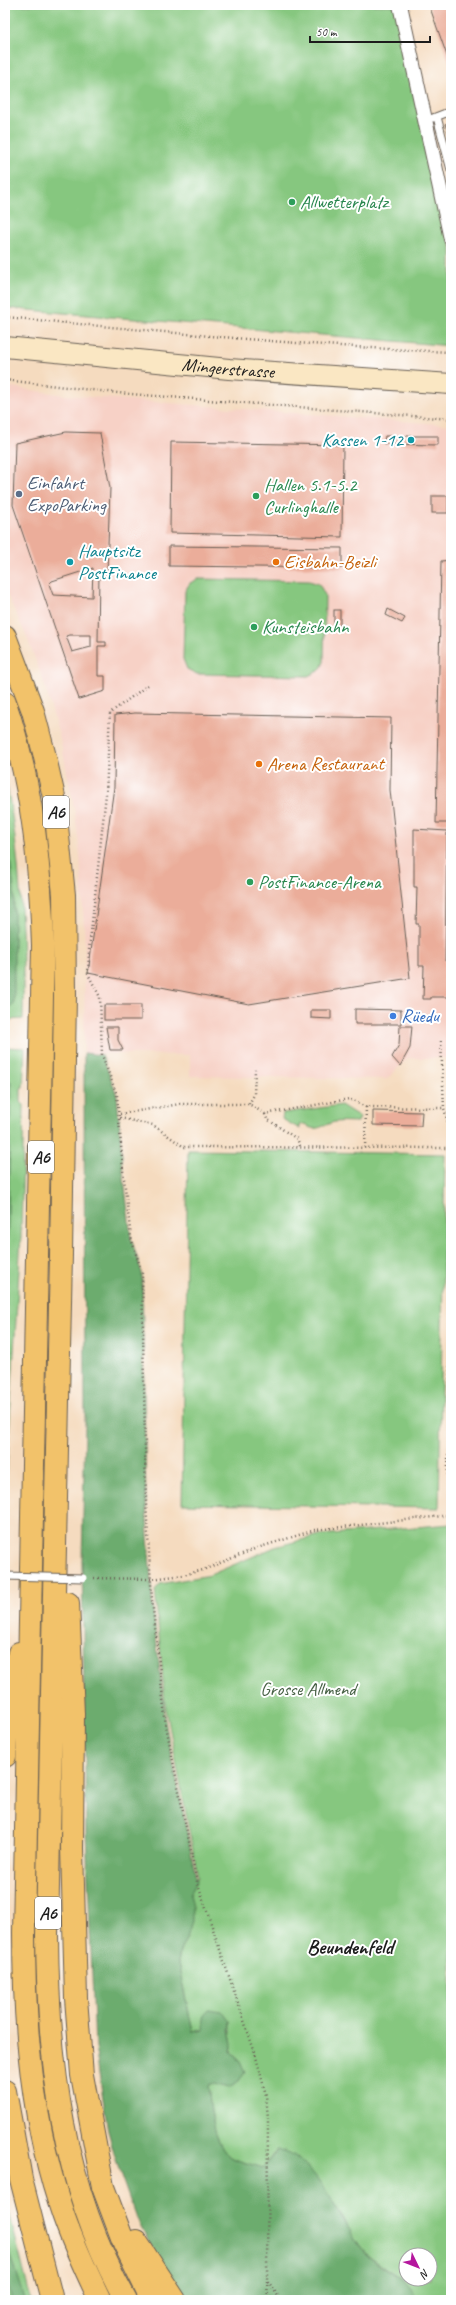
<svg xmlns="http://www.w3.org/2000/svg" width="456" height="2305" viewBox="0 0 456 2305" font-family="Caveat,sans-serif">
  <rect width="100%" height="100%" fill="#fff"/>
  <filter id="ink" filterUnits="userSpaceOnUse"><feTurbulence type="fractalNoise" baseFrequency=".025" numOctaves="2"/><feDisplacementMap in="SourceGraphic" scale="8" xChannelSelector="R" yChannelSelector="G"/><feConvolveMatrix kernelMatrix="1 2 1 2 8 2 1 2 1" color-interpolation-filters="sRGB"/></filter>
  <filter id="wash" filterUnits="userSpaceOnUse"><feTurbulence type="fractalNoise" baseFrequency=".012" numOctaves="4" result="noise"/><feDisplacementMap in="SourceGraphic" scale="16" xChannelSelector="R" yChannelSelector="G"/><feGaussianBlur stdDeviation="0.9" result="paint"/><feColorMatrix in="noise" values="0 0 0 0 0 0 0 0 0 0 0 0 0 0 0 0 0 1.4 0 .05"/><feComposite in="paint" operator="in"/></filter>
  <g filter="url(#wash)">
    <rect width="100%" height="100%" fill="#f5dbbf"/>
    <!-- built -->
    <polygon fill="#f7d1c6" points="5,386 64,395 451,425 451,1058 408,1058 387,1079 190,1076 190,1055 84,1053 85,946 80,854 75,812 62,747 45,685 26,635 5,590"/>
    <!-- green -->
    <g fill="#86c77f" stroke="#51724e" fill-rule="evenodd">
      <polygon points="5,5 398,5 451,247 451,346 5,308"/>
      <polygon points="198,579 309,581 319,584 325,595 324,662 320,670 308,676 197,674 187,669 183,659 185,591 190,583"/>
      <path d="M5 775C21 856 24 936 23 1019L7 1020Z"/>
      <polygon points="5,1047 25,1048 23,1087 21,1088 21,1102 24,1105 21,1237 5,1501"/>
      <path d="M341 1105 360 1117 358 1122C351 1122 343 1121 335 1122 324 1124 315 1134 305 1124L299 1125 300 1129 282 1119 283 1113Z"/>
      <polygon points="188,1150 445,1154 439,1508 182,1504"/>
      <path d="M451 1524V2299L424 2300 416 2298 403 2280 368 2256 351 2234 344 2219 320 2183 277 2149 263 2168C252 2164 237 2162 228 2155 213 2143 210 2103 208 2086L240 2061 231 2053C232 2042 229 2033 230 2022L193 2032 178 1963 180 1951 187 1937 192 1903 189 1894 198 1877 165 1704 155 1590 160 1584 210 1575 275 1547 320 1535ZM406 2255H430V2279H406Z"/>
      <polygon points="5,2196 31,2300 5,2300"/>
    </g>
    <!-- forest -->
    <g fill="#6cac6e" stroke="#446445">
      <polygon points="5,822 14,890 14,1004 5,1010"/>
      <path d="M84 1053 102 1055 117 1095 123 1170 131 1238 142 1273 146 1503 152 1600 166 1726 197 1882 190 1894 192 1903V1921L187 1937 180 1951 178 1963 193 2032 204 2030C201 2020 203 2015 209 2009L222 2011 230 2022 229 2031 232 2043 231 2053 240 2061 245 2072 239 2082 229 2088 214 2084 208 2086C210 2103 213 2143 228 2155 237 2162 252 2164 263 2168L278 2149C321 2160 340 2224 367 2255 377 2265 392 2271 402 2280 411 2287 412 2297 424 2300H189L157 2257 135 2215 119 2170 108 2131 95 2047 86 1833 82 1561 85 1425Z"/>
      <polygon points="5,1075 11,1082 5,1358"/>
      <polygon points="5,2236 25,2299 25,2300 12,2300 5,2275"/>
    </g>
    <g id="blocks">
      <!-- building -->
      <g fill="#ebad9a" fill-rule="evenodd">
        <polygon points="429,5 451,5 451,67"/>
        <polygon points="451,122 451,141 445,124"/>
        <path d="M66 432 100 433 110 488 107 573H99L98 642H106V646H98V676H105V691L79 699 13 505 15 443ZM93 568 92 597 53 595 49 584 52 581ZM70 635H91V647L72 652 66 636Z"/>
        <polygon points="385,436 438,436 438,445 384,444"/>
        <polygon points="171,442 343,445 342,537 170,533"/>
        <rect x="432" y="496" width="16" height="17"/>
        <polygon points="169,546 342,548 342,568 169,566"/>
        <polygon points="451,560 451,823 436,823 441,561"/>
        <polygon points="388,609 405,618 402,623 386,615"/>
        <rect x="334" y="610" width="6" height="16"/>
        <polygon points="135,713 391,718 390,790 410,978 249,1004 88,973 114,787 115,715"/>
        <polygon points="414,829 447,831 445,961 450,961 450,997 431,997 431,999 423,999 424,966 419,966 419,924 416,924 417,887 414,887"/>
        <rect x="104" y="1005" width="37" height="15"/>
        <polygon points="355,1009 401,1010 401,1024 355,1024"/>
        <polygon points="311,1010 331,1010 331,1019 311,1018"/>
        <polygon points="400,1026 412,1026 410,1048 400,1066 392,1057 399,1045"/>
        <polygon points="106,1027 118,1027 118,1040 123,1050 110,1050"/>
        <polygon points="373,1111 422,1112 421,1126 373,1125"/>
      </g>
    </g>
  </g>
  <g filter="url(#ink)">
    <use href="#blocks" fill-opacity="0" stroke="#685f55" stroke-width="1"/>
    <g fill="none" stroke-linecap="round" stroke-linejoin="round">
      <!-- service casing -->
      <g stroke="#685f55" stroke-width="9">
        <g id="service">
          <polyline points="437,117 451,170"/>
          <polyline points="433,118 451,111"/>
        </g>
      </g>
      <!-- minor casing -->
      <g stroke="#685f55" stroke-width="16">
        <polyline id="minor" points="400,5 451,239"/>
      </g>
      <!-- secondary casing -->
      <g stroke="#685f55" stroke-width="22">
        <g id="secondary">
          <path id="s1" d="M5 347 229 369 451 384"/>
        </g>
      </g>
      <!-- motorway casing -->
      <g stroke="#685f55" stroke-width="24">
        <g id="motorway">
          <path d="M5 636 33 711 44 753 54 797 64 895 65 995 61 1254 47 1935C48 2063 62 2186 126 2300"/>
          <path d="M5 703C32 782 40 863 43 945L24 1933C24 2030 32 2125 64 2217 74 2245 87 2273 100 2300"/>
          <polyline points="68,1603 73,1714 72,1848 76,1998 82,2075 103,2187 124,2243 152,2300"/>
          <polyline points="5,1756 7,1721 19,1653"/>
          <polyline points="5,2091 21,2179 52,2300"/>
          <polyline points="136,2241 175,2300"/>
        </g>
      </g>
      <!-- path -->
      <g stroke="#685f55" stroke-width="2.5" stroke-dasharray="1 3" stroke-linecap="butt">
        <path d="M5 317C154 331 302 346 451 352"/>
        <polyline points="5,380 118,393 451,419"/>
        <polyline points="148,685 110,713 106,794 89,950 88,974 100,997 102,1055 117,1095 123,1170 131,1238 142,1273 146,1503 152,1600 166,1726 197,1882 255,2053 266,2095 268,2118 267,2280 281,2300"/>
        <polyline points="441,1041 444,1108 451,1136"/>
        <polyline points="249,1104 254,1095 255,1069"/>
        <polyline points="120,1114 180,1104 249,1104 265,1114 349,1099 366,1107 444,1108"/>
        <polyline points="265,1114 267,1119 297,1139 301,1148"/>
        <polyline points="120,1118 153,1125 184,1147 451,1148"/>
        <polyline points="365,1148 366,1107"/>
        <polyline points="447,1515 451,1300"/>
        <polyline points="94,1578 152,1579 183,1575 203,1570 257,1548 315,1530 451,1515"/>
        <polyline points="267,2281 268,2300"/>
      </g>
      <!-- service -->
      <use href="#service" stroke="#fff" stroke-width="7"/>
      <!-- minor -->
      <use href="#minor" stroke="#fff" stroke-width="14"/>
      <!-- secondary -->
      <use href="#secondary" stroke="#fae7c3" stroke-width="20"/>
      <!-- motorway -->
      <use href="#motorway" stroke="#f2c26a" stroke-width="22"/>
      <!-- service-bridge casing -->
      <g stroke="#685f55" stroke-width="9" stroke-linecap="butt">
        <polyline id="service-bridge" points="5,1576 83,1578"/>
      </g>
      <!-- service-bridge -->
      <use href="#service-bridge" stroke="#fff" stroke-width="7"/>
    </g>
  </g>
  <!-- markers -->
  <g fill="#2e9e5b" stroke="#fff" stroke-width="1.5">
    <circle cx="292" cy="202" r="4"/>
    <circle cx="256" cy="496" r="4"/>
    <circle cx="254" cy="627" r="4"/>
    <circle cx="250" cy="882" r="4"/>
  </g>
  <g fill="#0f9aa8" stroke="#fff" stroke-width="1.5">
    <circle cx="411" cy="440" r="4"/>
    <circle cx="70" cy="562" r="4"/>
  </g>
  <circle fill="#5c6f8a" stroke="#fff" stroke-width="1.5" cx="19" cy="494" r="4"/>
  <g fill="#e8710a" stroke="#fff" stroke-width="1.5">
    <circle cx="276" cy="562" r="4"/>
    <circle cx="259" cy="764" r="4"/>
  </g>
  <circle fill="#3f7fe0" stroke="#fff" stroke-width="1.5" cx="393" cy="1016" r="4"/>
  <g text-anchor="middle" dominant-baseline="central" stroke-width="4" stroke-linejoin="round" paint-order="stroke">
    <!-- shield labels -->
    <g fill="#fff" stroke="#606060" stroke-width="1">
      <rect x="43" y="796" width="26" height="32" rx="3"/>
      <rect x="28" y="1141" width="26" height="32" rx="3"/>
      <rect x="35" y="1897" width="26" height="32" rx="3"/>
    </g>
    <g font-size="18" font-weight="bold" fill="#1c1c1c">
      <text x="56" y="812">A6</text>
      <text x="41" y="1157">A6</text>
      <text x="48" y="1913">A6</text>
    </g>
    <!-- leisure labels -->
    <g font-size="19" fill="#27864d" stroke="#fff" text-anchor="start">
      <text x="300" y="202">Allwetterplatz</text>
      <text x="264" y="485">Hallen 5.1-5.2<tspan x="264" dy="22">Curlinghalle</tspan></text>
      <text x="262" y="627">Kunsteisbahn</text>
      <text x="258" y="882">PostFinance-Arena</text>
    </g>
    <!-- street labels -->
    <g font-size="19" fill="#1c1c1c" stroke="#fff">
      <text stroke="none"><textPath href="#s1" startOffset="224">Mingerstrasse</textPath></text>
    </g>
    <!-- culture labels -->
    <g font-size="19" fill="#0d838f" stroke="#fff" text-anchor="end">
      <text x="403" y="440">Kassen 1-12</text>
      <text x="78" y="551" text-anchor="start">Hauptsitz<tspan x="78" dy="22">PostFinance</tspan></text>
    </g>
    <!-- service labels -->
    <g font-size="19" fill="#4e5e75" stroke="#fff" text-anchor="start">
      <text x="27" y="483">Einfahrt<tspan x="27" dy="22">ExpoParking</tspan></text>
    </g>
    <!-- food labels -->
    <g font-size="19" fill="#c56008" stroke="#fff" text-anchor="start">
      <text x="284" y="562">Eisbahn-Beizli</text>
      <text x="267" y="764">Arena Restaurant</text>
    </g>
    <!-- shop labels -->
    <g font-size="19" fill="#366cbe" stroke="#fff" text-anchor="start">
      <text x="401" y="1016">Rüedu</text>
    </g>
    <!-- park labels -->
    <g font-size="19" fill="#466044" stroke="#fff">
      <text x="308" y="1689">Grosse Allmend</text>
    </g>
    <!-- quarter labels -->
    <g font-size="21" font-weight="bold" fill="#1c1c1c" stroke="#fff">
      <text x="350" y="1947">Beundenfeld</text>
    </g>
  </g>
  <!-- margin -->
  <rect width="456" height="2305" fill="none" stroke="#fff" stroke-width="20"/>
  <!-- north arrow -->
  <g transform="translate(418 2267) rotate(133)"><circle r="19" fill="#ffffff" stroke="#a4a4a4"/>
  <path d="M0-3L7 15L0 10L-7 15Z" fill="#b5179e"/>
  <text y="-6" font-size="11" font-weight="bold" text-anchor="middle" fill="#1c1c1c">N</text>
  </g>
  <!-- scale -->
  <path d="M310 36v6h120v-6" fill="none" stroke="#1c1c1c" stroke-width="2"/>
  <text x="316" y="36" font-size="12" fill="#1c1c1c" stroke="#ffffff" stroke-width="3" paint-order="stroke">50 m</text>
</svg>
